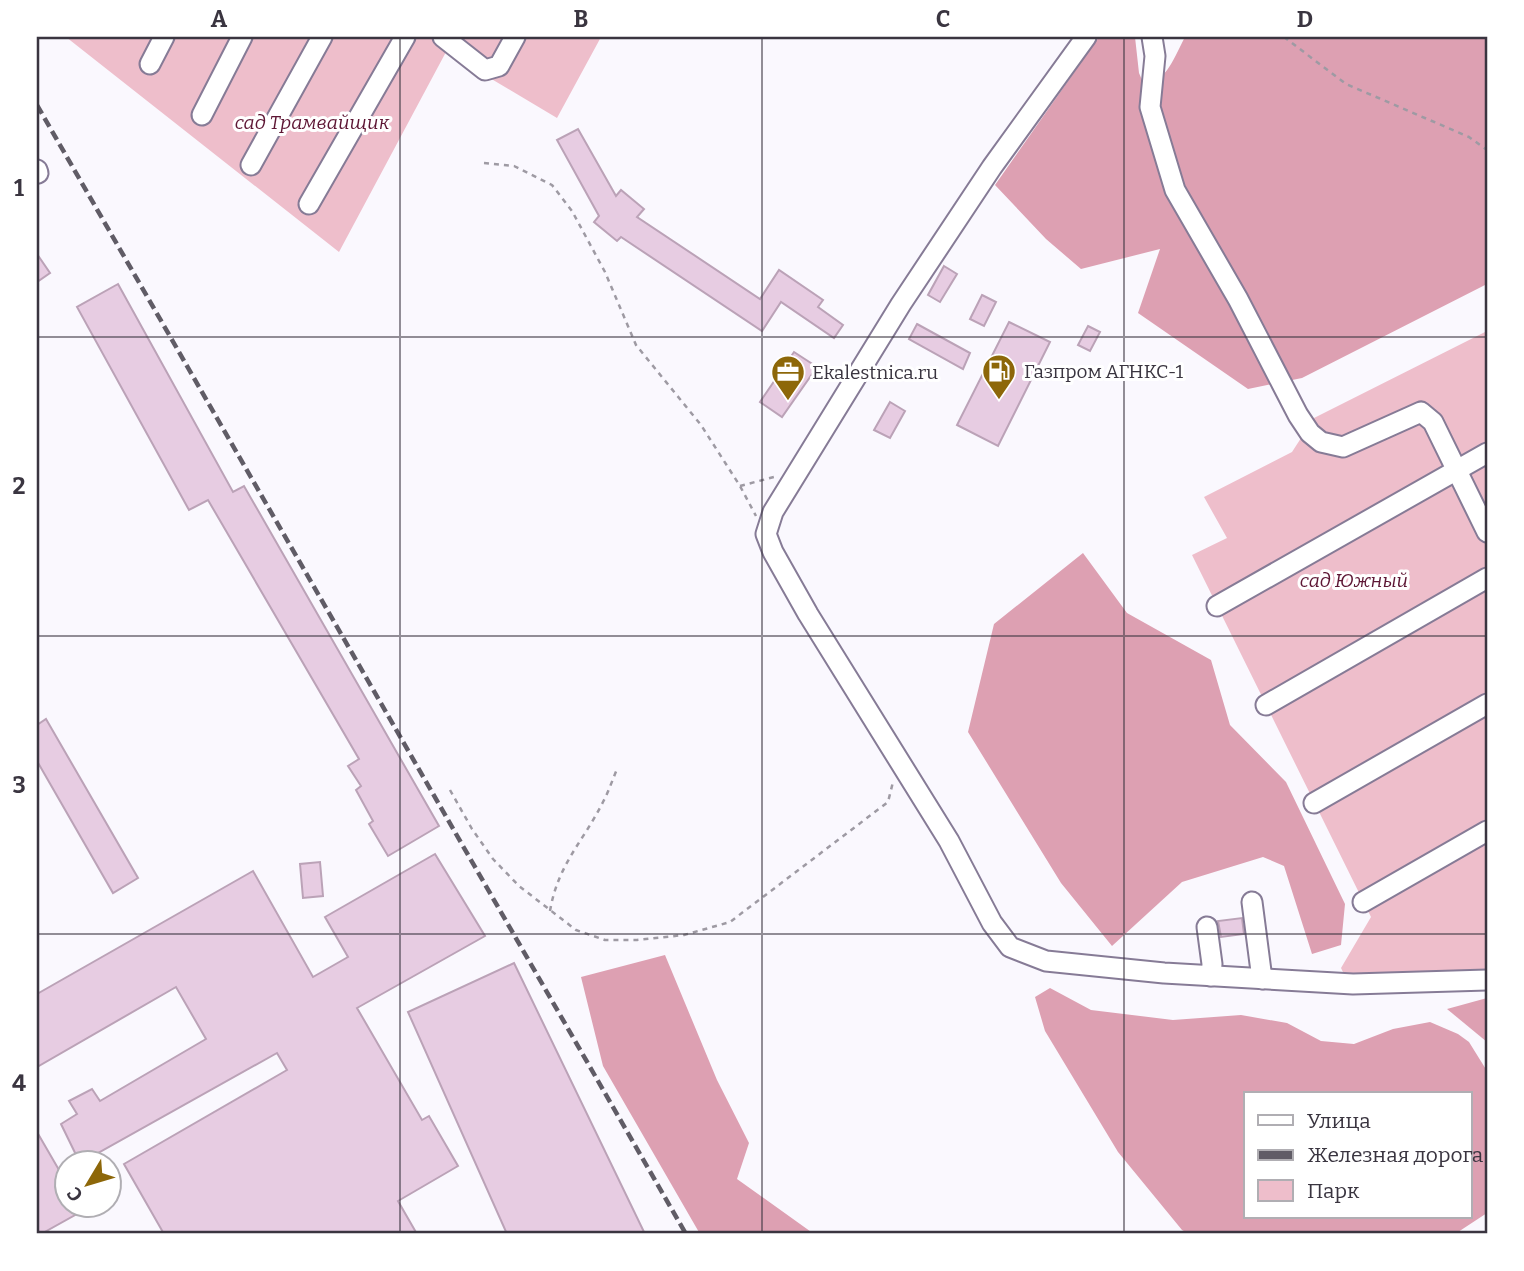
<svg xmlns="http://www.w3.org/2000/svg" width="1524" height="1271" viewBox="0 0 1524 1271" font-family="Bitter,serif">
  <rect width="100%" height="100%" fill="#faf8fe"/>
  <!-- green -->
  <g fill="#eebecb">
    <polygon points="66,37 601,37 557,118 446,52 339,252"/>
    <polygon points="1487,331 1487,972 1346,978 1341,968 1371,917 1192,555 1227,538 1204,497 1292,452 1314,418"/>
  </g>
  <!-- forest -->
  <g fill="#dda0b2" fill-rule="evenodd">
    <path d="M1099 37H1135L1139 73 1145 87C1167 80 1175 56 1185 37H1487V284L1302 378 1248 389 1138 313 1160 249 1081 269 1046 239 995 185Z"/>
    <polygon points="1083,553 1127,613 1211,660 1230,725 1286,782 1345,904 1341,945 1312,954 1284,866 1263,857 1182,882 1112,946 1061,883 968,732 994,624"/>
    <polygon points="665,955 717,1080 749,1143 737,1179 814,1234 700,1234 603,1066 581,977"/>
    <path d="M1050 988 1091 1010 1173 1020 1241 1015 1287 1023 1321 1041 1354 1044 1393 1029 1430 1022 1458 1034 1469 1042 1487 1071V1213L1455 1234H1189L1182 1230 1118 1152 1045 1031 1035 997ZM1470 1094V1217H1246V1094Z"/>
    <polygon points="1487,998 1487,1042 1447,1009"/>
  </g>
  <!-- building -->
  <g fill="#e7cce2" stroke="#bba2b7" stroke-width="2">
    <polygon points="578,129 616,196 621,190 644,209 637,217 760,299 779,270 823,300 818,307 843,325 834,338 781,302 762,331 621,237 617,241 594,222 599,216 557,140"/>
    <polygon points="37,254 50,273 37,282"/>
    <polygon points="944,266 957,274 940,302 928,295"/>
    <polygon points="118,284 233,492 244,486 439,826 388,856 369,824 373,821 356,790 361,786 348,766 359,759 208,500 189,510 77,307"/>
    <polygon points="982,295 996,302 984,326 970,319"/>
    <polygon points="1009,322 1050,342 998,446 957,425"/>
    <polygon points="917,324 970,353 963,369 909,339"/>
    <polygon points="1088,326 1100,332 1090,351 1078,345"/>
    <polygon points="794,352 817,367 782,417 760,402"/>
    <polygon points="890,402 905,411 890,438 874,430"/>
    <polygon points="46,719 138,878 113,893 37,761 37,725"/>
    <polygon points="435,854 485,936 357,1008 422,1120 429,1116 458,1166 398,1201 417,1234 164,1234 124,1164 287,1070 277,1053 80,1163 61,1124 77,1114 69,1101 92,1089 100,1101 206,1039 176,987 37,1067 37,994 253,871 313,977 348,957 325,917"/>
    <polygon points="320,862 323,896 303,898 300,864"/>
    <polygon points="1242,918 1244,934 1221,937 1218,921"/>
    <polygon points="514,963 645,1234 507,1234 408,1012"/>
    <polygon points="37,1132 66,1182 66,1205 93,1205 41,1234 37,1234"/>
  </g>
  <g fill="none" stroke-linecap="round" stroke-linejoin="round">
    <!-- minor casing -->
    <g stroke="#867b96" stroke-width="23">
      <g id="minor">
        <polyline points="443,37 485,70 499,66 515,37"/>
        <polyline points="1086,37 992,167 901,304 773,512 766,534 773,552 808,614 949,841 992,923 1010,947 1046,961 1164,973 1353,984 1487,980"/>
        <polyline points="1152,37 1155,56 1150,107 1175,190 1238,299 1298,415 1310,433 1321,442 1343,447 1421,412 1433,422 1487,532"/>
        <polyline points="150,64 164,37"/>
        <polyline points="202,115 242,37"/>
        <polyline points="251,165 322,37"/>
        <polyline points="37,170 38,173"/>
        <polyline points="309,204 405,37"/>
        <polyline points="1217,606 1487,453"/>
        <polyline points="1266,705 1487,578"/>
        <polyline points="1314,803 1487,704"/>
        <polyline points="1252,902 1262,979"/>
        <polyline points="1363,902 1487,831"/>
        <polyline points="1207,927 1212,964 1211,976"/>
      </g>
    </g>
    <!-- path -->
    <g stroke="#9e9aa3" stroke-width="2.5" stroke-dasharray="5 5" stroke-linecap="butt">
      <polyline points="1284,37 1346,84 1469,137 1487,150"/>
      <polyline points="484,163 514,166 552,185 572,211 605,272 636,345 701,425 740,486 756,516"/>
      <polyline points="740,486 774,477"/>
      <polyline points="450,790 472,829 493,859 519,886 576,930 605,940 637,940 684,935 730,922 888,802 893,782"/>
      <path d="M550 911C558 864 583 842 603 802 609 791 613 778 618 767"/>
    </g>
    <!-- minor -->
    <use href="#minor" stroke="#fff" stroke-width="19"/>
    <!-- rail -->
    <polyline stroke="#605c66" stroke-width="4.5" stroke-dasharray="10 5" stroke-linecap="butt" points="37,105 686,1234"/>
  </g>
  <!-- grid -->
  <path fill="none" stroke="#3a3540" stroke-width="2" stroke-opacity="0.55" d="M400 37V1234M762 37V1234M1124 37V1234M37 337H1487M37 636H1487M37 934H1487"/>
  <!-- icons -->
  <defs>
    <g id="fuel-pin" transform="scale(1.75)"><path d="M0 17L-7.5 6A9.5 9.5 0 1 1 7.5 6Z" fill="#8d6709" stroke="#fff"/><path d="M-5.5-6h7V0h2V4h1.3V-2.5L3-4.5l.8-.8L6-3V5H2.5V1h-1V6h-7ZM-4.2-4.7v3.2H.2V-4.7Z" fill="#fff"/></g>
    <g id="office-pin" transform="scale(1.75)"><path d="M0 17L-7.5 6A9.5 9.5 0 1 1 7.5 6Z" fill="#8d6709" stroke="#fff"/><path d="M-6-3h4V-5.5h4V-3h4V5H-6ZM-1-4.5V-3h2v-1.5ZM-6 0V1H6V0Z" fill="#fff"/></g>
  </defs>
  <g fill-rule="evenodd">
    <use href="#fuel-pin" x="999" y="371"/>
    <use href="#office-pin" x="788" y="372"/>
  </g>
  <g text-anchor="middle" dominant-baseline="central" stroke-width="6" stroke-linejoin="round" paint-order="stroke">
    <!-- park labels -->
    <g font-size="19" font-style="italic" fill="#5d1634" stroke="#fff">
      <text x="312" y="122">сад Трамвайщик</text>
      <text x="1354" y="580">сад Южный</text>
    </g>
    <!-- poi labels -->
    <g font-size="19" fill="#3a3540" stroke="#fff" text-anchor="start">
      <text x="1024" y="371">Газпром АГНКС-1</text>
      <text x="812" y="372">Ekalestnica.ru</text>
    </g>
  </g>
  <!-- border -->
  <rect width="1524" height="1271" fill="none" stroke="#ffffff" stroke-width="77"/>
  <!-- legend -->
  <rect x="1244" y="1092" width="228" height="126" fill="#ffffff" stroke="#b0aeb3" stroke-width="2"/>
  <rect x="1258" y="1115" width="35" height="10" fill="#ffffff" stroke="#b0aeb3" stroke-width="2"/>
  <text x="1307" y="1128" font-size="21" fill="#3a3540">Улица</text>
  <rect x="1258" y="1150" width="35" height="10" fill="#605c66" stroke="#b0aeb3" stroke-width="2"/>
  <text x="1307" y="1162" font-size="21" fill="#3a3540">Железная дорога</text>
  <rect x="1258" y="1180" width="35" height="21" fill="#eebecb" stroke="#b0aeb3" stroke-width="2"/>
  <text x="1307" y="1198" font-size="21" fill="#3a3540">Парк</text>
  <!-- north arrow -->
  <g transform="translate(88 1184) rotate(232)"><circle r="33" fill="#ffffff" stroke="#b0aeb3" stroke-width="2"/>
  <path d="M0-5L12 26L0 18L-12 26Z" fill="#8d6709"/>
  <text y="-10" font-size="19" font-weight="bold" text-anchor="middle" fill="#3a3540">С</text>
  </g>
  <rect x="38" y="38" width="1448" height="1194" fill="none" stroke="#3a3540" stroke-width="2.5"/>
  <g font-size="23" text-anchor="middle" font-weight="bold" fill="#3a3540">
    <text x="219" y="27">A</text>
    <text x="581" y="27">B</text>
    <text x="943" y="27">C</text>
    <text x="1305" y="27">D</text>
    <text x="19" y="196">1</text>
    <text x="19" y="494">2</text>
    <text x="19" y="793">3</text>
    <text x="19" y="1091">4</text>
  </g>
</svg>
